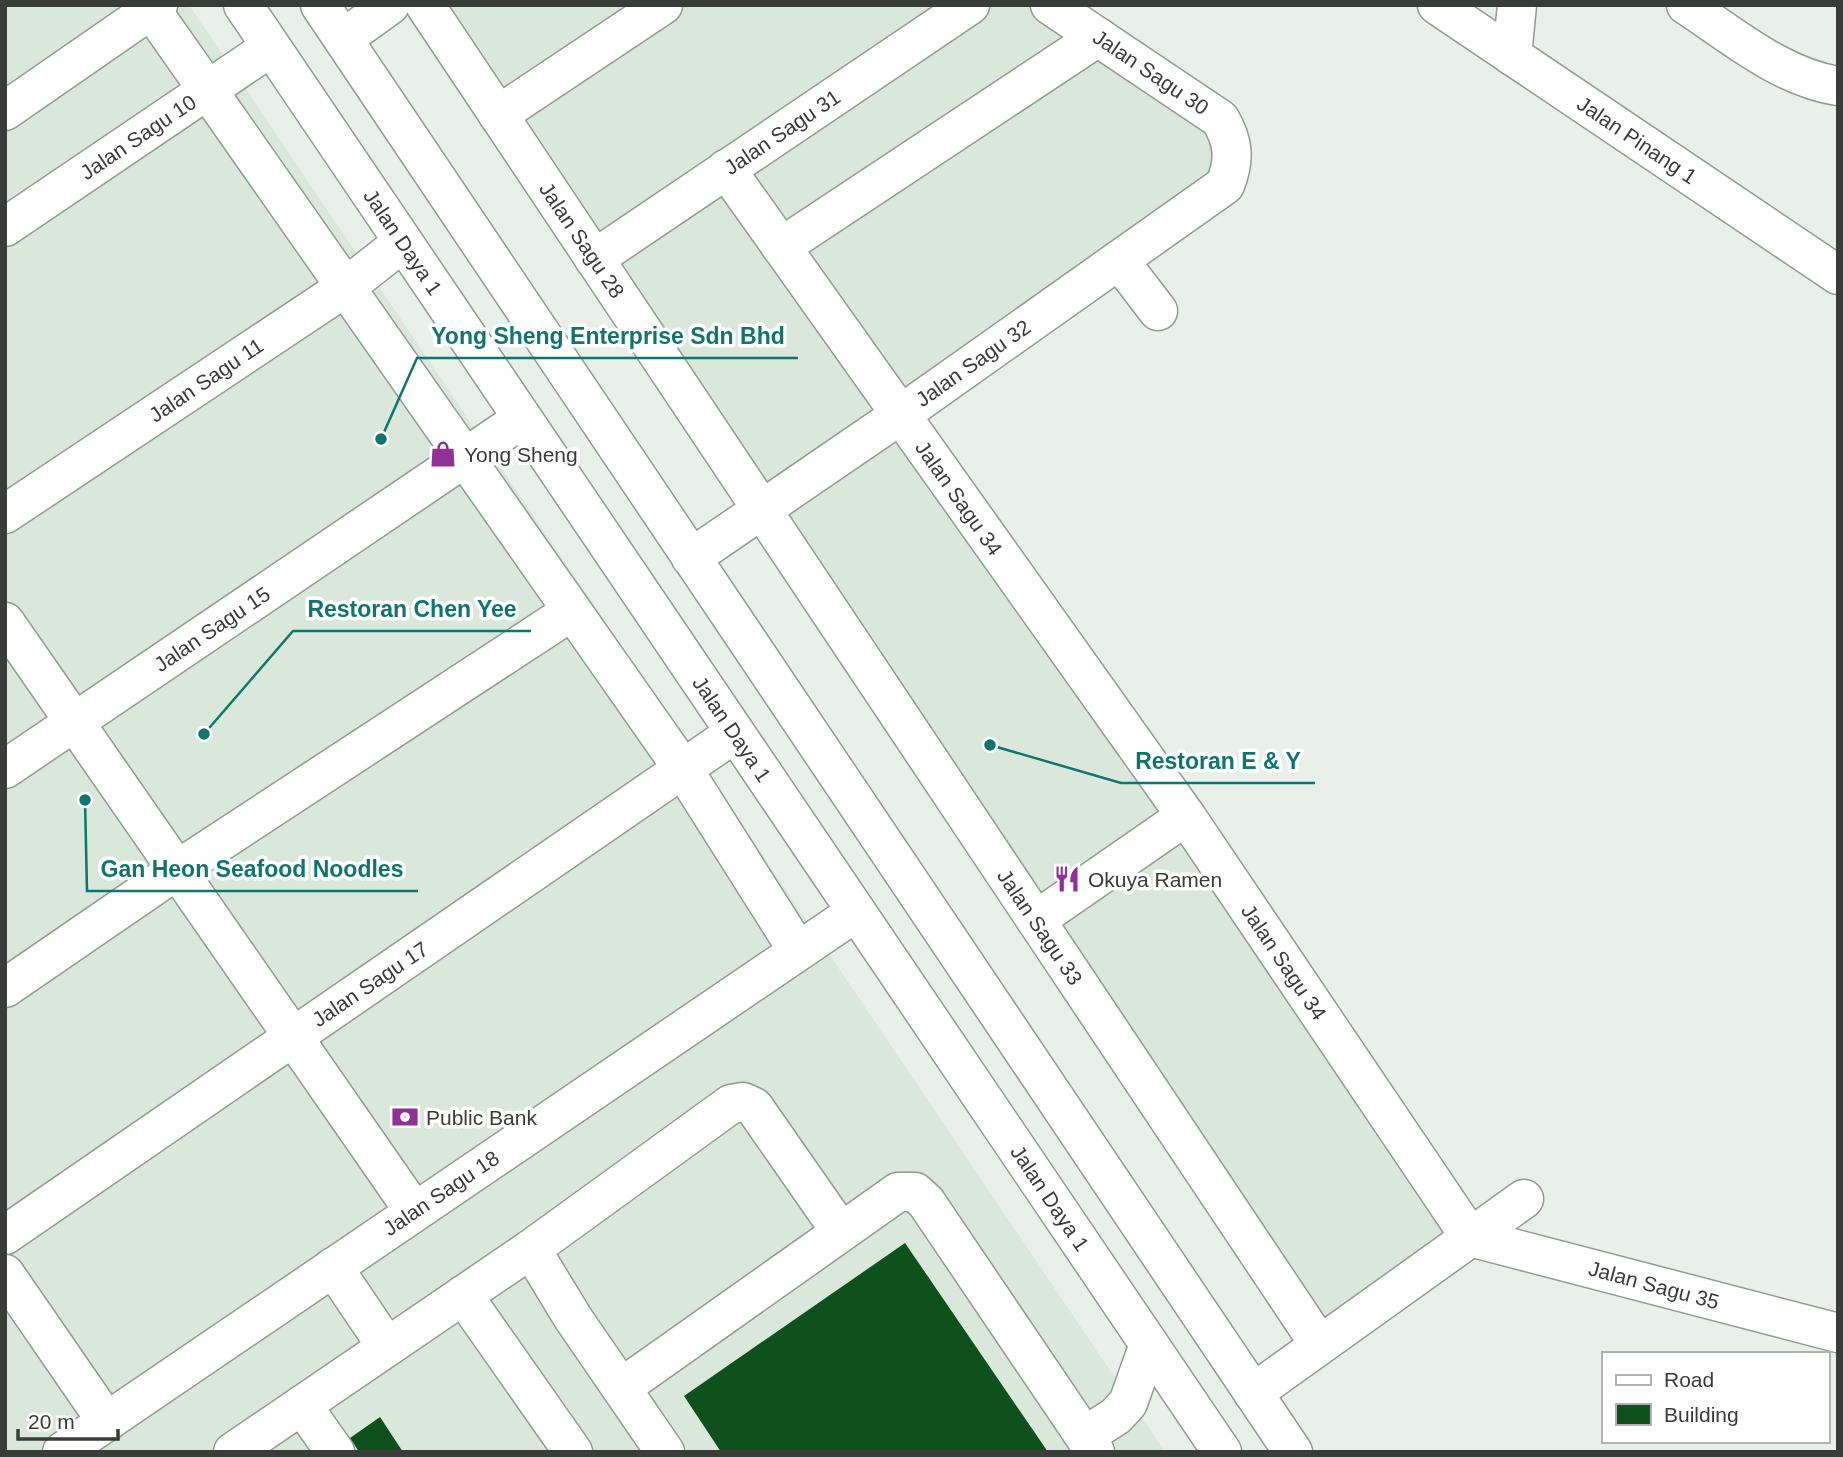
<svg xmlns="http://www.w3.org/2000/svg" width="1843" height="1457" viewBox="0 0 1843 1457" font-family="Arial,sans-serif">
  <rect width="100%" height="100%" fill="#e9efe9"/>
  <!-- built -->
  <g fill="#dae7db">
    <polygon points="5,5 189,5 1165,1452 5,1452"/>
    <polygon points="409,5 1070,5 1247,160 918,418 1488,1241 1316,1362"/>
  </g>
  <!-- building -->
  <g fill="#0e511c">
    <polygon points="905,1243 1048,1452 721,1452 684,1396"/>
    <polygon points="380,1417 403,1452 359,1452 350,1438"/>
  </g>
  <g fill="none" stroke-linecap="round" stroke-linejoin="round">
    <!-- minor casing -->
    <g stroke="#939a94" stroke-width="41">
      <g id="minor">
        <polyline points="148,5 683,769 798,951"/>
        <polyline points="425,5 1319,1344"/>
        <polyline points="1437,5 1838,275"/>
        <path d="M1686 5C1733 36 1781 77 1838 86"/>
        <polyline points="344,38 390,5"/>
        <polyline points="1512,56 1517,5"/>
        <polyline points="5,111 158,5"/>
        <polyline points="498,115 663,5"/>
        <polyline points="726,169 1186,816 1470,1237 1838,1333"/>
        <polyline points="5,227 271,47"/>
        <polyline points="781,247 1098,37"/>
        <polyline points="594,259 970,5"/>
        <polyline points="1119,260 1158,311"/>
        <polyline points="5,514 346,287 403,242"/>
        <path d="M691 558 900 415 1225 185C1235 160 1234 142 1220 119L1050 5"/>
        <polyline points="5,622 414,1211"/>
        <polyline points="5,769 522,419"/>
        <polyline points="1036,920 1186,816"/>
        <polyline points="5,988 177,870 572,611"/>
        <polyline points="5,1235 735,733"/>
        <polyline points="333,1267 387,1347"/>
        <polyline points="5,1274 107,1422"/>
        <polyline points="463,1295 573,1452"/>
        <polyline points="621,1388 898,1192 915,1192 926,1202 1095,1452"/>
        <polyline points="1253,1393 1524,1199"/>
        <polyline points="302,1405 335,1452"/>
        <polyline points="1085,1436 1116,1416 1128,1403 1149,1344"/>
        <polyline points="62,1452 856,912"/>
        <polyline points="233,1452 531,1249"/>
        <polyline points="665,1452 573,1318 531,1249 731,1104 743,1102 754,1107 841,1232"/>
      </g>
    </g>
    <!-- major casing -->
    <g stroke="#939a94" stroke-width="41">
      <g id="major">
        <polyline points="243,5 1222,1452"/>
        <polyline points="320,5 1293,1452"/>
      </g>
    </g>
    <!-- minor -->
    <use href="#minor" stroke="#fff" stroke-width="38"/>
    <!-- major -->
    <use href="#major" stroke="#fff" stroke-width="38"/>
  </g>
  <!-- icons -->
  <defs>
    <g id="shop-bare" transform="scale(2.1)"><path d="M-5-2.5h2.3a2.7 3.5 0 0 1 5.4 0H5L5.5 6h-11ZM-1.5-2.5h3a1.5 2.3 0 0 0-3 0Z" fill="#933097" stroke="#fff" stroke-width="2.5" paint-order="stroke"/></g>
    <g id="restaurant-bare" transform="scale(2.1)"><path d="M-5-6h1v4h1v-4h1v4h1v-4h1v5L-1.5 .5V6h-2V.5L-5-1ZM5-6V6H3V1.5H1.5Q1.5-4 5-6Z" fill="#933097" stroke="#fff" stroke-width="2.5" paint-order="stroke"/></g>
    <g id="bank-bare" transform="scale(2.1)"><path d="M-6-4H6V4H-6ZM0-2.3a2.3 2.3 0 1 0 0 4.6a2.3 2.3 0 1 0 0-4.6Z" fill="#933097" stroke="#fff" stroke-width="2.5" paint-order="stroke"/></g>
  </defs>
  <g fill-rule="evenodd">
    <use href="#shop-bare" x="443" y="454"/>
    <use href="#restaurant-bare" x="1067" y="879"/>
    <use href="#bank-bare" x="405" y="1117"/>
  </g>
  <g text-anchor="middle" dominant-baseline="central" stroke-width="7" stroke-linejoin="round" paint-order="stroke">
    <!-- street labels -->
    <g font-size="21" fill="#3a3c3a" stroke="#fff">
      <text transform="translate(1151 72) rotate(34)">Jalan Sagu 30</text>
      <text transform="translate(782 132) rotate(-34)">Jalan Sagu 31</text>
      <text transform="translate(138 137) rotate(-34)">Jalan Sagu 10</text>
      <text transform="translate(1637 140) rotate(34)">Jalan Pinang 1</text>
      <text transform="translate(582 240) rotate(56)">Jalan Sagu 28</text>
      <text transform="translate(403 242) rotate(56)">Jalan Daya 1</text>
      <text transform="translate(973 363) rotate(-35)">Jalan Sagu 32</text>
      <text transform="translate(206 380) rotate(-34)">Jalan Sagu 11</text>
      <text transform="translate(959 498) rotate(55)">Jalan Sagu 34</text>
      <text transform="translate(212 629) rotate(-34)">Jalan Sagu 15</text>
      <text transform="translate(732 729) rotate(56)">Jalan Daya 1</text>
      <text transform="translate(1040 927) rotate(56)">Jalan Sagu 33</text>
      <text transform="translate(1284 962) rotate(56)">Jalan Sagu 34</text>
      <text transform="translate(370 984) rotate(-34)">Jalan Sagu 17</text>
      <text transform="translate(441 1193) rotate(-34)">Jalan Sagu 18</text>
      <text transform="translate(1050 1198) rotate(56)">Jalan Daya 1</text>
      <text transform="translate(1654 1285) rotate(15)">Jalan Sagu 35</text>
    </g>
    <!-- poi labels -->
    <g font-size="21" fill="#3a3c3a" stroke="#fff" text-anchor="start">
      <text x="464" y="454">Yong Sheng</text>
      <text x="1088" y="879">Okuya Ramen</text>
      <text x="426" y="1117">Public Bank</text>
    </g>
  </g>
  <!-- callouts -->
  <path fill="none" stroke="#0f766e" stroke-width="2.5" d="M381 439L417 358H798M204 734L293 631H531M990 745L1121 783H1315M85 800L87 891H418"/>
  <g fill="#0f766e" stroke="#fff" stroke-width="2.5">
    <circle cx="381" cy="439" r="7"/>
    <circle cx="204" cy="734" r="7"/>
    <circle cx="990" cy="745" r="7"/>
    <circle cx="85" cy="800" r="7"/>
  </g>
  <g font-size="23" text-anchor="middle" font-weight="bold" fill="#0f766e" stroke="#fff" stroke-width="7" stroke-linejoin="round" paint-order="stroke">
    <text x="608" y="344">Yong Sheng Enterprise Sdn Bhd</text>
    <text x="412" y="617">Restoran Chen Yee</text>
    <text x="1218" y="769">Restoran E &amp; Y</text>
    <text x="252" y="877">Gan Heon Seafood Noodles</text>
  </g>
  <!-- border -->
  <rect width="1843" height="1457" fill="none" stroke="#3a3c3a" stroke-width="14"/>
  <!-- legend -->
  <rect x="1602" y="1352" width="228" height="91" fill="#ffffff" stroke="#b0b1b0" stroke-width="2"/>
  <rect x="1616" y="1375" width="35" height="10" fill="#ffffff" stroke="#b0b1b0" stroke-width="2"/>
  <text x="1664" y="1387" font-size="21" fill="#3a3c3a">Road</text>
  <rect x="1616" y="1404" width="35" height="21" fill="#0e511c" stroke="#b0b1b0" stroke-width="2"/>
  <text x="1664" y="1422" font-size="21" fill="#3a3c3a">Building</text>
  <!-- scale -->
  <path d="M18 1429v10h100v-10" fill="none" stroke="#3a3c3a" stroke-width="3.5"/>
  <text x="28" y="1429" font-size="21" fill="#3a3c3a" stroke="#ffffff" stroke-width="5" paint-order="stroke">20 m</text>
</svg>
